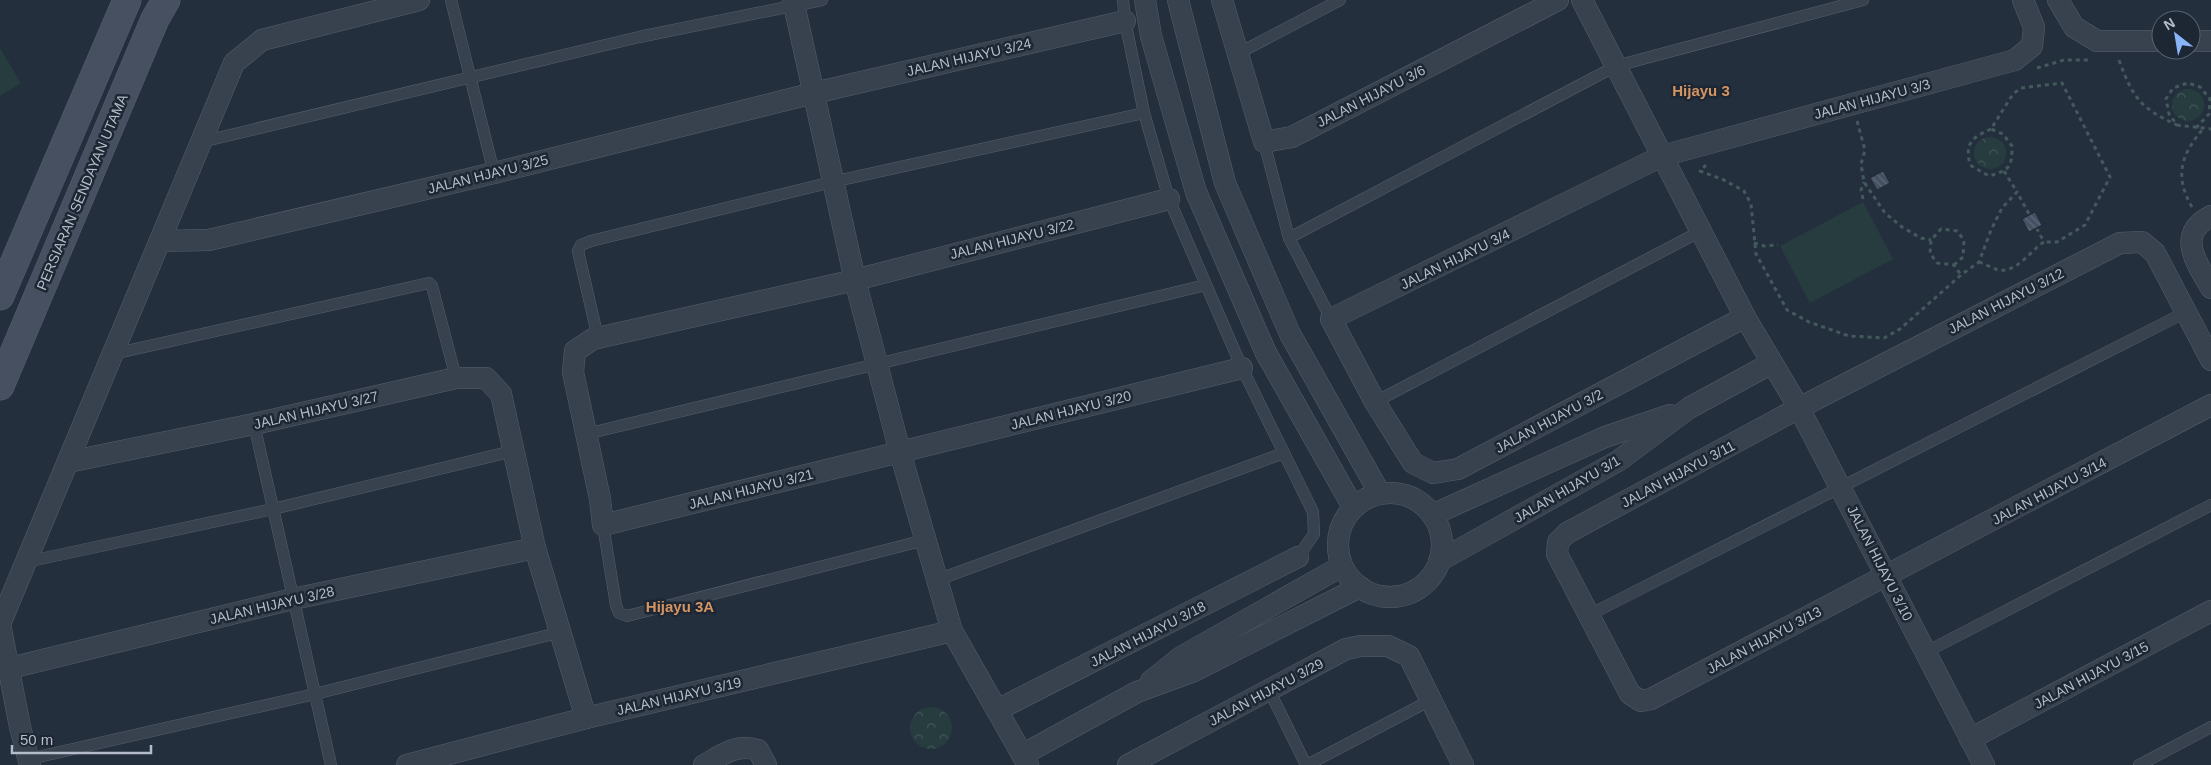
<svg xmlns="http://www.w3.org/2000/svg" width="2211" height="765" viewBox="0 0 2211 765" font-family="Helvetica,sans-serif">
  <defs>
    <pattern id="park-crowns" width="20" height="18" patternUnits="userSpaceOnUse" patternTransform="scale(1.25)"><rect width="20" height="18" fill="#263c3f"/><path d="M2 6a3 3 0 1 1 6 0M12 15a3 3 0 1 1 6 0" fill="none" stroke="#435659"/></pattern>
    <pattern id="building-back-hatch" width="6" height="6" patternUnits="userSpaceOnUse" patternTransform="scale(1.25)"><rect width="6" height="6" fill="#455162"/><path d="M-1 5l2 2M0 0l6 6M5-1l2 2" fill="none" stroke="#5d6877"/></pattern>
  </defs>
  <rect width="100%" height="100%" fill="#242f3e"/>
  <!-- green -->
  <g fill="#263c3f">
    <polygon points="0,48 21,83 0,96"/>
    <polygon points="1863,202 1893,259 1810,303 1780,246"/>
  </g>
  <!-- park -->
  <g fill="url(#park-crowns)">
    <circle cx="2188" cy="105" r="16"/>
    <circle cx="1990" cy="153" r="16"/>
    <circle cx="931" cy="728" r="21"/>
  </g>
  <!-- building -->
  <g fill="url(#building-back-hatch)" stroke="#1f2835">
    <polygon points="1883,171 1890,183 1877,190 1870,178"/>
    <polygon points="2035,212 2042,225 2029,232 2022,219"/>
  </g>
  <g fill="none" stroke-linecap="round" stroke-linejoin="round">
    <!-- service casing -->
    <g stroke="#565f6c" stroke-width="12">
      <g id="service">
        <polyline points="451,0 494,173"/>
        <polyline points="1237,54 1340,0"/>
        <polyline points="1144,113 1169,199 1242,368 1313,512 1314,534 1298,557"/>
        <polyline points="201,142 639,37 822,0"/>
        <polyline points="1264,142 1289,238 1331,319"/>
        <polyline points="1289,238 1616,66 1863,0"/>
        <polyline points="598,338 578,251 581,245 591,241 832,182 1144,113 1125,21 1123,0"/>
        <polyline points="113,354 429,283 432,286 456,378"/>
        <polyline points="1375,402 1701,231"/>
        <polyline points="254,424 331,765"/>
        <polyline points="586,434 1206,285"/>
        <polyline points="603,525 616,605 619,613 627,616 925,540"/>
        <polyline points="26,562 273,509 513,451"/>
        <polyline points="937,580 1284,453"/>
        <polyline points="1589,615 2186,312"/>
        <polyline points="1926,652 2211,505"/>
        <polyline points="1269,690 1306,765"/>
        <polyline points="29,759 315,694 561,632"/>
        <polyline points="1307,765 1431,700"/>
        <polyline points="2139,765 2211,727"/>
      </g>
    </g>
    <!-- minor casing -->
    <g stroke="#565f6c" stroke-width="22">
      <g id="minor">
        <polyline points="793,0 855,280 900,452 952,631 1028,765"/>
        <polyline points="1145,0 1151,36 1196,192 1266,353 1353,507"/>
        <polyline points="1178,0 1225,183 1290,334 1379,492"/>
        <polyline points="1222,0 1264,142 1292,137 1558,0"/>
        <polyline points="1582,0 1745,317 1799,408 1984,765"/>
        <polyline points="2058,0 2074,27 2097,41 2161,41"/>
        <polyline points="2191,41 2211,41"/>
        <polyline points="1169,199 855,280 593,339 575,351 573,372 600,499 603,525 1242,368"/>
        <path d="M2211 216C2175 235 2197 263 2211 288"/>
        <polyline points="160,241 209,240 494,173 814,93 1125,21"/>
        <polyline points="1745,317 1458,469 1433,473 1413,463 1375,402 1331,319 1662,156 2015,60 2032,46 2034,27 2023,0"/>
        <polyline points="2211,360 2155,253 2142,242 2120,243 1799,408 1567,533 1558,542 1557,554 1630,694 1641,701 1651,699 2211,405"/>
        <polyline points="68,462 254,424 456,378 486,378 501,394 535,548 586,718"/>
        <circle cx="1390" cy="545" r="52"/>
        <polyline points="1432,515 1605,437 1670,415"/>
        <polyline points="1439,561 1618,461 1689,408 1772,363"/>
        <polyline points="10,668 293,599 535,548"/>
        <polyline points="1151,681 1181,657 1342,566"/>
        <polyline points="997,710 1298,557"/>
        <polyline points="1970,739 2211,611"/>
        <polyline points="1022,755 1137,692 1192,672 1360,587"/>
        <polyline points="30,765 20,727 0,624 234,63 262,40 419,0"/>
        <polyline points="407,765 586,718 952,631"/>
        <path d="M704 765C722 755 737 743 758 750L766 765"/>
        <polyline points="1128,765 1346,649 1361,646 1388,646 1409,656 1463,765"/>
      </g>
    </g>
    <!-- secondary casing -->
    <g stroke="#565f6c" stroke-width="29">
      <g id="secondary">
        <polyline points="0,296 127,0"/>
        <polyline points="0,386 155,19 166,0"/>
      </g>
    </g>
    <!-- path -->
    <g stroke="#44595c" stroke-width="3" stroke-dasharray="4 4" stroke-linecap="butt">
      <path d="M2119 60C2133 98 2140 108 2177 125"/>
      <polyline points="2037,68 2064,60 2090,60"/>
      <polyline points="1857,121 1865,150 1861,164 1864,182 1885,213 1902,227 1921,238 1931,240"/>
      <polyline points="2196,128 2209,114 2210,99 2200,87 2188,83 2173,88 2166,99 2169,114 2177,125 2211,129"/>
      <path d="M1991 129C1971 138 1965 143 1970 165L1989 176C2010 170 2012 167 2012 146L2003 134 1991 129 2013 94 2021 88 2062 83 2110 177 2085 225 2057 242H2044"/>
      <polyline points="1706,165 1700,171 1724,180 1744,191 1751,204 1756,254 1787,310 1809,322 1849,336 1884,338 1900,329 1961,275 1979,262 1991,230 2002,208 2017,192 2029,214"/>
      <polyline points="2004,171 2017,192"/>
      <polyline points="1863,199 1861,190 1864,182"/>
      <path d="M2192 207C2174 176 2181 155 2203 129"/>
      <polyline points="1754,243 1764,246 1778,245"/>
      <path d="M1979 262C1985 264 1992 268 1998 270 2017 273 2030 251 2044 242L2037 229"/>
      <polyline points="1954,265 1963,257 1964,240 1957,231 1941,229 1931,240 1930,253 1937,263 1954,265 1961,275"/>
    </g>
    <!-- service -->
    <use href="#service" stroke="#38414e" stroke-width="11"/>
    <!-- minor -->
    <use href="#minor" stroke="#38414e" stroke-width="21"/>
    <!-- secondary -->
    <use href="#secondary" stroke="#465061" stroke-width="28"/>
  </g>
  <g text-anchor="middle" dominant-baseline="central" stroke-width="5" stroke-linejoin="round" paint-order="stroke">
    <!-- street labels -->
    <g font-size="14" fill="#b4bcc9" stroke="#1d2633">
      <text transform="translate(969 57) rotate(-13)">JALAN HIJAYU 3/24</text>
      <text transform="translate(1371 96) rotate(-27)">JALAN HIJAYU 3/6</text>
      <text transform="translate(1872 99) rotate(-15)">JALAN HIJAYU 3/3</text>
      <text transform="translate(488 174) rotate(-14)">JALAN HJAYU 3/25</text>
      <text transform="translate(82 192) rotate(-67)">PERSIARAN SENDAYAN UTAMA</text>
      <text transform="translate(1012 239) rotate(-14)">JALAN HIJAYU 3/22</text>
      <text transform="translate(1455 259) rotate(-26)">JALAN HIJAYU 3/4</text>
      <text transform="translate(2006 301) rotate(-27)">JALAN HIJAYU 3/12</text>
      <text transform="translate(316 410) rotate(-13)">JALAN HIJAYU 3/27</text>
      <text transform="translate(1071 410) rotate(-14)">JALAN HJAYU 3/20</text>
      <text transform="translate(1549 421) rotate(-28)">JALAN HIJAYU 3/2</text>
      <text transform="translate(1678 474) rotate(-28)">JALAN HIJAYU 3/11</text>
      <text transform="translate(751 489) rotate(-14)">JALAN HIJAYU 3/21</text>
      <text transform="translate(1567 489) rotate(-30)">JALAN HIJAYU 3/1</text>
      <text transform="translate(2049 491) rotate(-28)">JALAN HIJAYU 3/14</text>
      <text transform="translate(1880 563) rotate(63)">JALAN HIJAYU 3/10</text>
      <text transform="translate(272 605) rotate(-13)">JALAN HIJAYU 3/28</text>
      <text transform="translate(1148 634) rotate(-27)">JALAN HIJAYU 3/18</text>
      <text transform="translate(1764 640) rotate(-28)">JALAN HIJAYU 3/13</text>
      <text transform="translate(2091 675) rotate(-28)">JALAN HIJAYU 3/15</text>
      <text transform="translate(1266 692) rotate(-28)">JALAN HIJAYU 3/29</text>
      <text transform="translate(679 696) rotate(-13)">JALAN HIJAYU 3/19</text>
    </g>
    <!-- neighbourhood labels -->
    <g font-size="15" font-weight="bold" fill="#d59563" stroke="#1d2633">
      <text x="1701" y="90">Hijayu 3</text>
      <text x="680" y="606">Hijayu 3A</text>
    </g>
  </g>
  <!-- north arrow -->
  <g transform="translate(2176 35) rotate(329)"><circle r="24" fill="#1d2633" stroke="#59626f"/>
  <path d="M0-4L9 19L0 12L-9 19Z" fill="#8ab4f8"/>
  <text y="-8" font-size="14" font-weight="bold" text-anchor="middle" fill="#b4bcc9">N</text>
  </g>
  <!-- scale -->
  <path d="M12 745v8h139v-8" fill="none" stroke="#b4bcc9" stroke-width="2.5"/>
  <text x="20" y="745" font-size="15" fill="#b4bcc9" stroke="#1d2633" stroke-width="4" paint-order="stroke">50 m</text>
</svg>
